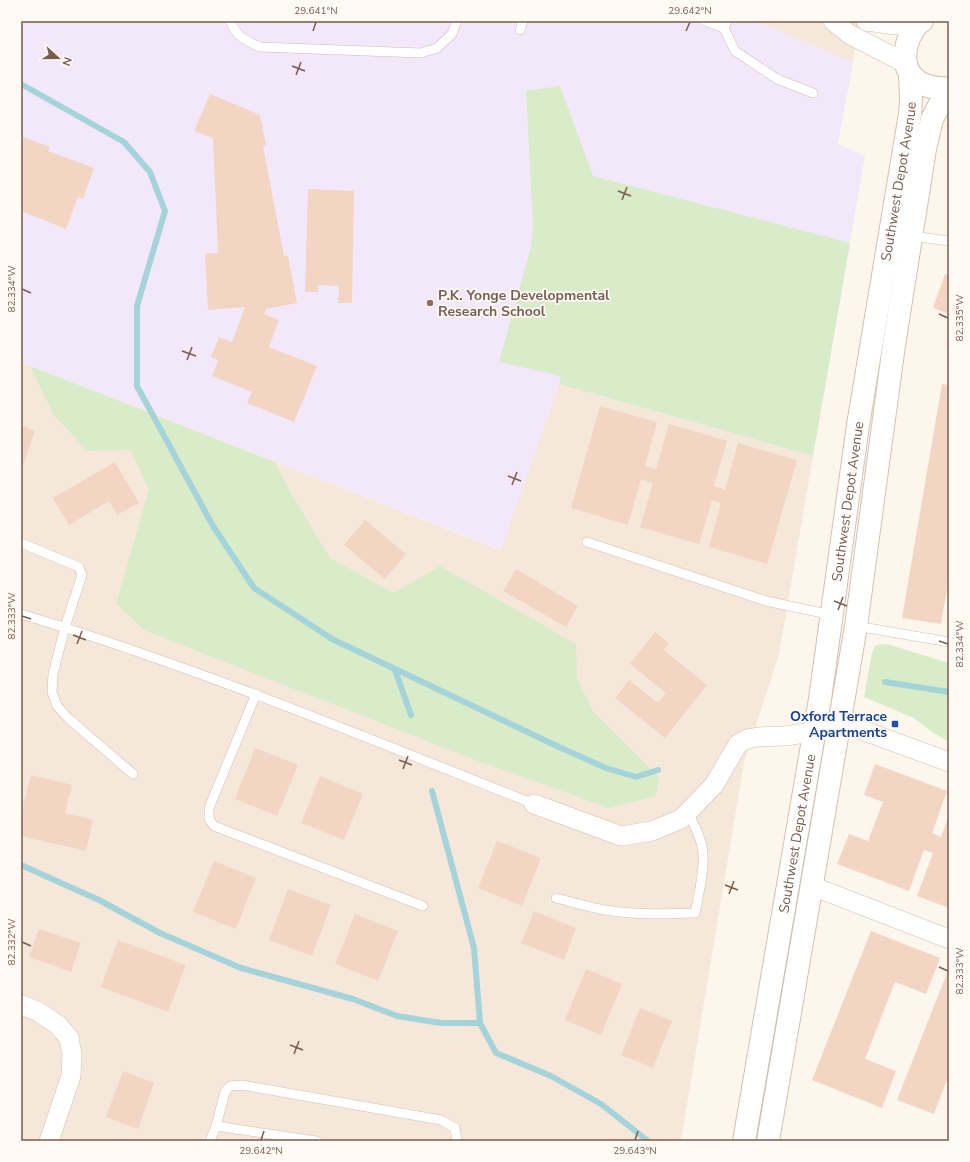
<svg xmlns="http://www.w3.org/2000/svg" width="970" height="1162" viewBox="0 0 970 1162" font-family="'Nunito Sans',sans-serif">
  <rect width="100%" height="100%" fill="#fdf6ec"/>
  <!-- residential -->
  <g fill="#f5e8da">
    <polygon points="758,21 859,21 853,63 761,23"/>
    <polygon points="21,362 500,550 559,384 813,456 779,654 744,763 681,1141 21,1141"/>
  </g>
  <!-- education -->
  <polygon fill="#f3e8fa" points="21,21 758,21 761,23 853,63 838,144 865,156 813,456 559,384 501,550 21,362"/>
  <!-- green -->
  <g fill="#d8ecc9">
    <polygon points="560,86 593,176 850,243 813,456 559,384 561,376 499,362 531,246 533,225 526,91"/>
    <polygon points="30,366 275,462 292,495 330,558 394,593 440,566 576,644 577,678 593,711 659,777 656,796 609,808 486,764 146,631 116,604 149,489 130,450 88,451 54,416"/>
    <polygon points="887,644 949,663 949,742 932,732 914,718 864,697 872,653 876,645"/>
  </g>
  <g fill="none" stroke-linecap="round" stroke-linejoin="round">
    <!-- stream -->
    <g stroke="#a5d3da" stroke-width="6">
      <polyline points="21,84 124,142 150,172 165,211 137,306 137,386 213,526 254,588 332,639 559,747 606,768 636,777 658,770"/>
      <polyline points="395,670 411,715"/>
      <polyline points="885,682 949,692"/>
      <polyline points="432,791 474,948 480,1023 496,1053 551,1076 601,1104 648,1141"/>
      <polyline points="21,865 99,900 160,933 241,968 353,999 397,1016 441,1023 480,1023"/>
    </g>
  </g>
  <!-- building -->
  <g fill="#f3d5c3">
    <polygon points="210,94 260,115 266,145 263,146 284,256 288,256 297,303 266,309 264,314 279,320 269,347 317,366 294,422 247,403 252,392 212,376 218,360 211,357 219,337 232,342 245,307 208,310 205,254 218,253 213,138 194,131"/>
    <polygon points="21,136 50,147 48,151 94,168 83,199 78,197 66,229 21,211"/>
    <polygon points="308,189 354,191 352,303 338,303 339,286 318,285 318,292 305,292"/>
    <polygon points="945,274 949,275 949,314 933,308"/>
    <polygon points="942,384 949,385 949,578 941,624 902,618"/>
    <polygon points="600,406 657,422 645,466 656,469 669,424 727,441 714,486 725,490 738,443 797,460 767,564 709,547 721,503 712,500 699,544 640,527 653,483 641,479 628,525 571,508"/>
    <polygon points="21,425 35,431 23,465 21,465"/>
    <polygon points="115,462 139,503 117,515 109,501 69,525 53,498"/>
    <polygon points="365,520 406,554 385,579 344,545"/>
    <polygon points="516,569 578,606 566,627 503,591"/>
    <polygon points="655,632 669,643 664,650 707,685 665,738 615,698 629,680 658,703 666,693 630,664"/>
    <polygon points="255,748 298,765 277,816 235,799"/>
    <polygon points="875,764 947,791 932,833 941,837 949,815 949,908 917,896 933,853 924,850 909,891 837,864 849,834 868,841 883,802 864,795"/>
    <polygon points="31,775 72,785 65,813 93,820 86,851 21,836 21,801 24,801"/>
    <polygon points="320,776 363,794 344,840 301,823"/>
    <polygon points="497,841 541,858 522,906 478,888"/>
    <polygon points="214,861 256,878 236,929 193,912"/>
    <polygon points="288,889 331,905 312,956 269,940"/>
    <polygon points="534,911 576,928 564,960 521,943"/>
    <polygon points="355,914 398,931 378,981 335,964"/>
    <polygon points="39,929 81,943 71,972 29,957"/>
    <polygon points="871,931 940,958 926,994 895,982 865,1059 896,1071 882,1108 812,1080"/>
    <polygon points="118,940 186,965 168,1012 101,987"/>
    <polygon points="586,969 622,984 601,1035 565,1020"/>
    <polygon points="947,973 949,973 949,1075 934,1114 897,1100"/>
    <polygon points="640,1008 672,1021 653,1068 621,1055"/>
    <polygon points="123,1071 154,1083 138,1129 106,1117"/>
  </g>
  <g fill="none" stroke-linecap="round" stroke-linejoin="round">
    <!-- lane casing -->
    <g stroke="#d1beb0" stroke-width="10">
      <g id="lane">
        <path d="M230 21C236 36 246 41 260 47L421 53 437 48 452 34 457 21"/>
        <polyline points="705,21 724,28 727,21"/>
        <polyline points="724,28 735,51 777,79 813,93"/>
        <polyline points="520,30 523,21"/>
        <polyline points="912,236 949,241"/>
        <polyline points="587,542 766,601 832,615"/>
        <polyline points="21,543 79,567 82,575 65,627 53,674 52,692 57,706 68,718 133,774"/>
        <path d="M21 614C196 667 365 737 534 804"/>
        <polyline points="856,626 949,642"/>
        <polyline points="256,694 209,808 209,819 214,826 423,906"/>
        <path d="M556 898C572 902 588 907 605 910 635 915 665 914 695 913 699 893 704 873 703 853 702 839 694 825 688 812"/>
        <polyline points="216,1126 225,1092 230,1086 242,1085 441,1120 455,1128 457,1141"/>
        <polyline points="210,1141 216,1126 316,1141"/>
      </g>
    </g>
    <!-- street casing -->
    <g stroke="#d1beb0" stroke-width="20">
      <g id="street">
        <polyline points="833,21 849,34 907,64"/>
        <polyline points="866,21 896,25 920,22"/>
        <polyline points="534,804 621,836 652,831 681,819 714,785 738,744 747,739 758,737 785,736 838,728 856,728 949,762"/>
        <polyline points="812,886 949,939"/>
        <polyline points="21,1005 37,1011 58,1025 69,1038 72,1054 71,1076 49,1141"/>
      </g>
    </g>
    <!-- secondary casing -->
    <g stroke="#d6c0b0" stroke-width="24">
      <g id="secondary">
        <path d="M922 21C916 24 912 32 909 38 897 71 916 90 949 88"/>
        <path id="s1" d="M744 1141 820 699 858 425 910 114 911 100 910 74"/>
        <polyline points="768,1141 856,626 894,345 925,149 932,119 948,89"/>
      </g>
    </g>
    <!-- lane -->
    <use href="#lane" stroke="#fff" stroke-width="9"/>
    <!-- street -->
    <use href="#street" stroke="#fff" stroke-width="19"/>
    <!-- secondary -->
    <use href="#secondary" stroke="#fff" stroke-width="22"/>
  </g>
  <!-- ticks -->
  <path fill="none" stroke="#7a5c4d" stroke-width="1.5" d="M313 31 316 22M686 31 690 22M292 66 305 71M296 75 301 62M618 191 631 196M622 200 627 187M22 289 31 293M939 314 948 318M182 351 196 356M187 360 192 347M508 476 521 481M512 485 517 472M834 601 847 606M838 610 843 597M22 616 31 619M73 635 86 640M939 641 948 644M77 644 82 631M399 760 412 765M403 769 408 756M725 885 738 890M729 894 734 881M22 942 31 946M939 967 948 971M290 1045 303 1050M294 1054 299 1041M261 1140 264 1131M635 1140 638 1131"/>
  <!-- markers -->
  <circle fill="#8d6e63" stroke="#fffaf3" stroke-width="1.5" cx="430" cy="303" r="4"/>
  <rect fill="#1a4fb4" stroke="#fffaf3" stroke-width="1.5" x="891" y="720" width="8" height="8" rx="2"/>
  <g text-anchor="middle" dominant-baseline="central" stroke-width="3.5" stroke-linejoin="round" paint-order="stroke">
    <!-- street labels -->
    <g font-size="14" fill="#7a5c4d" stroke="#fffaf3">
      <text stroke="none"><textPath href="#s1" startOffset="972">Southwest Depot Avenue</textPath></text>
      <text stroke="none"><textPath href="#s1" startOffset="648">Southwest Depot Avenue</textPath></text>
      <text stroke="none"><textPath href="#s1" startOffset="312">Southwest Depot Avenue</textPath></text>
    </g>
    <!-- education labels -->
    <g font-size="14" font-weight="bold" fill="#785e54" stroke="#fffaf3" text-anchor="start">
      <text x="438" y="295">P.K. Yonge Developmental<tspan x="438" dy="16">Research School</tspan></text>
    </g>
    <!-- transit labels -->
    <g font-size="14" font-weight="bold" fill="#164399" stroke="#fffaf3" text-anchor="end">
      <text x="887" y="716">Oxford Terrace<tspan x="887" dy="16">Apartments</tspan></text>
    </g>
  </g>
  <!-- border -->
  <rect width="970" height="1162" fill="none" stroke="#fffaf3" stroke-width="44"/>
  <!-- north arrow -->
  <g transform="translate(58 58) rotate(111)" stroke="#fffaf3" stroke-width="3" paint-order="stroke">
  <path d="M0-3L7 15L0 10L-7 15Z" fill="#7a5c4d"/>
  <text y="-6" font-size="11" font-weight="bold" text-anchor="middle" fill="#7a5c4d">N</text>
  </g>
  <rect x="22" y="22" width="926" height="1118" fill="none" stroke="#7a5c4d" stroke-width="1.5"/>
  <g font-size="10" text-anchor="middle" fill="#7a5c4d">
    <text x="316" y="14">29.641°N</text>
    <text x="690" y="14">29.642°N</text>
    <text transform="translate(11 289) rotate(-90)" y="4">82.334°W</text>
    <text transform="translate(959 318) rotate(-90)" y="4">82.335°W</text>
    <text transform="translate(11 616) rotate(-90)" y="4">82.333°W</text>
    <text transform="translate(959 644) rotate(-90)" y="4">82.334°W</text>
    <text transform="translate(11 942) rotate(-90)" y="4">82.332°W</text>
    <text transform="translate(959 971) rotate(-90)" y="4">82.333°W</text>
    <text x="261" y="1154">29.642°N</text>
    <text x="635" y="1154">29.643°N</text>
  </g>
</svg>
